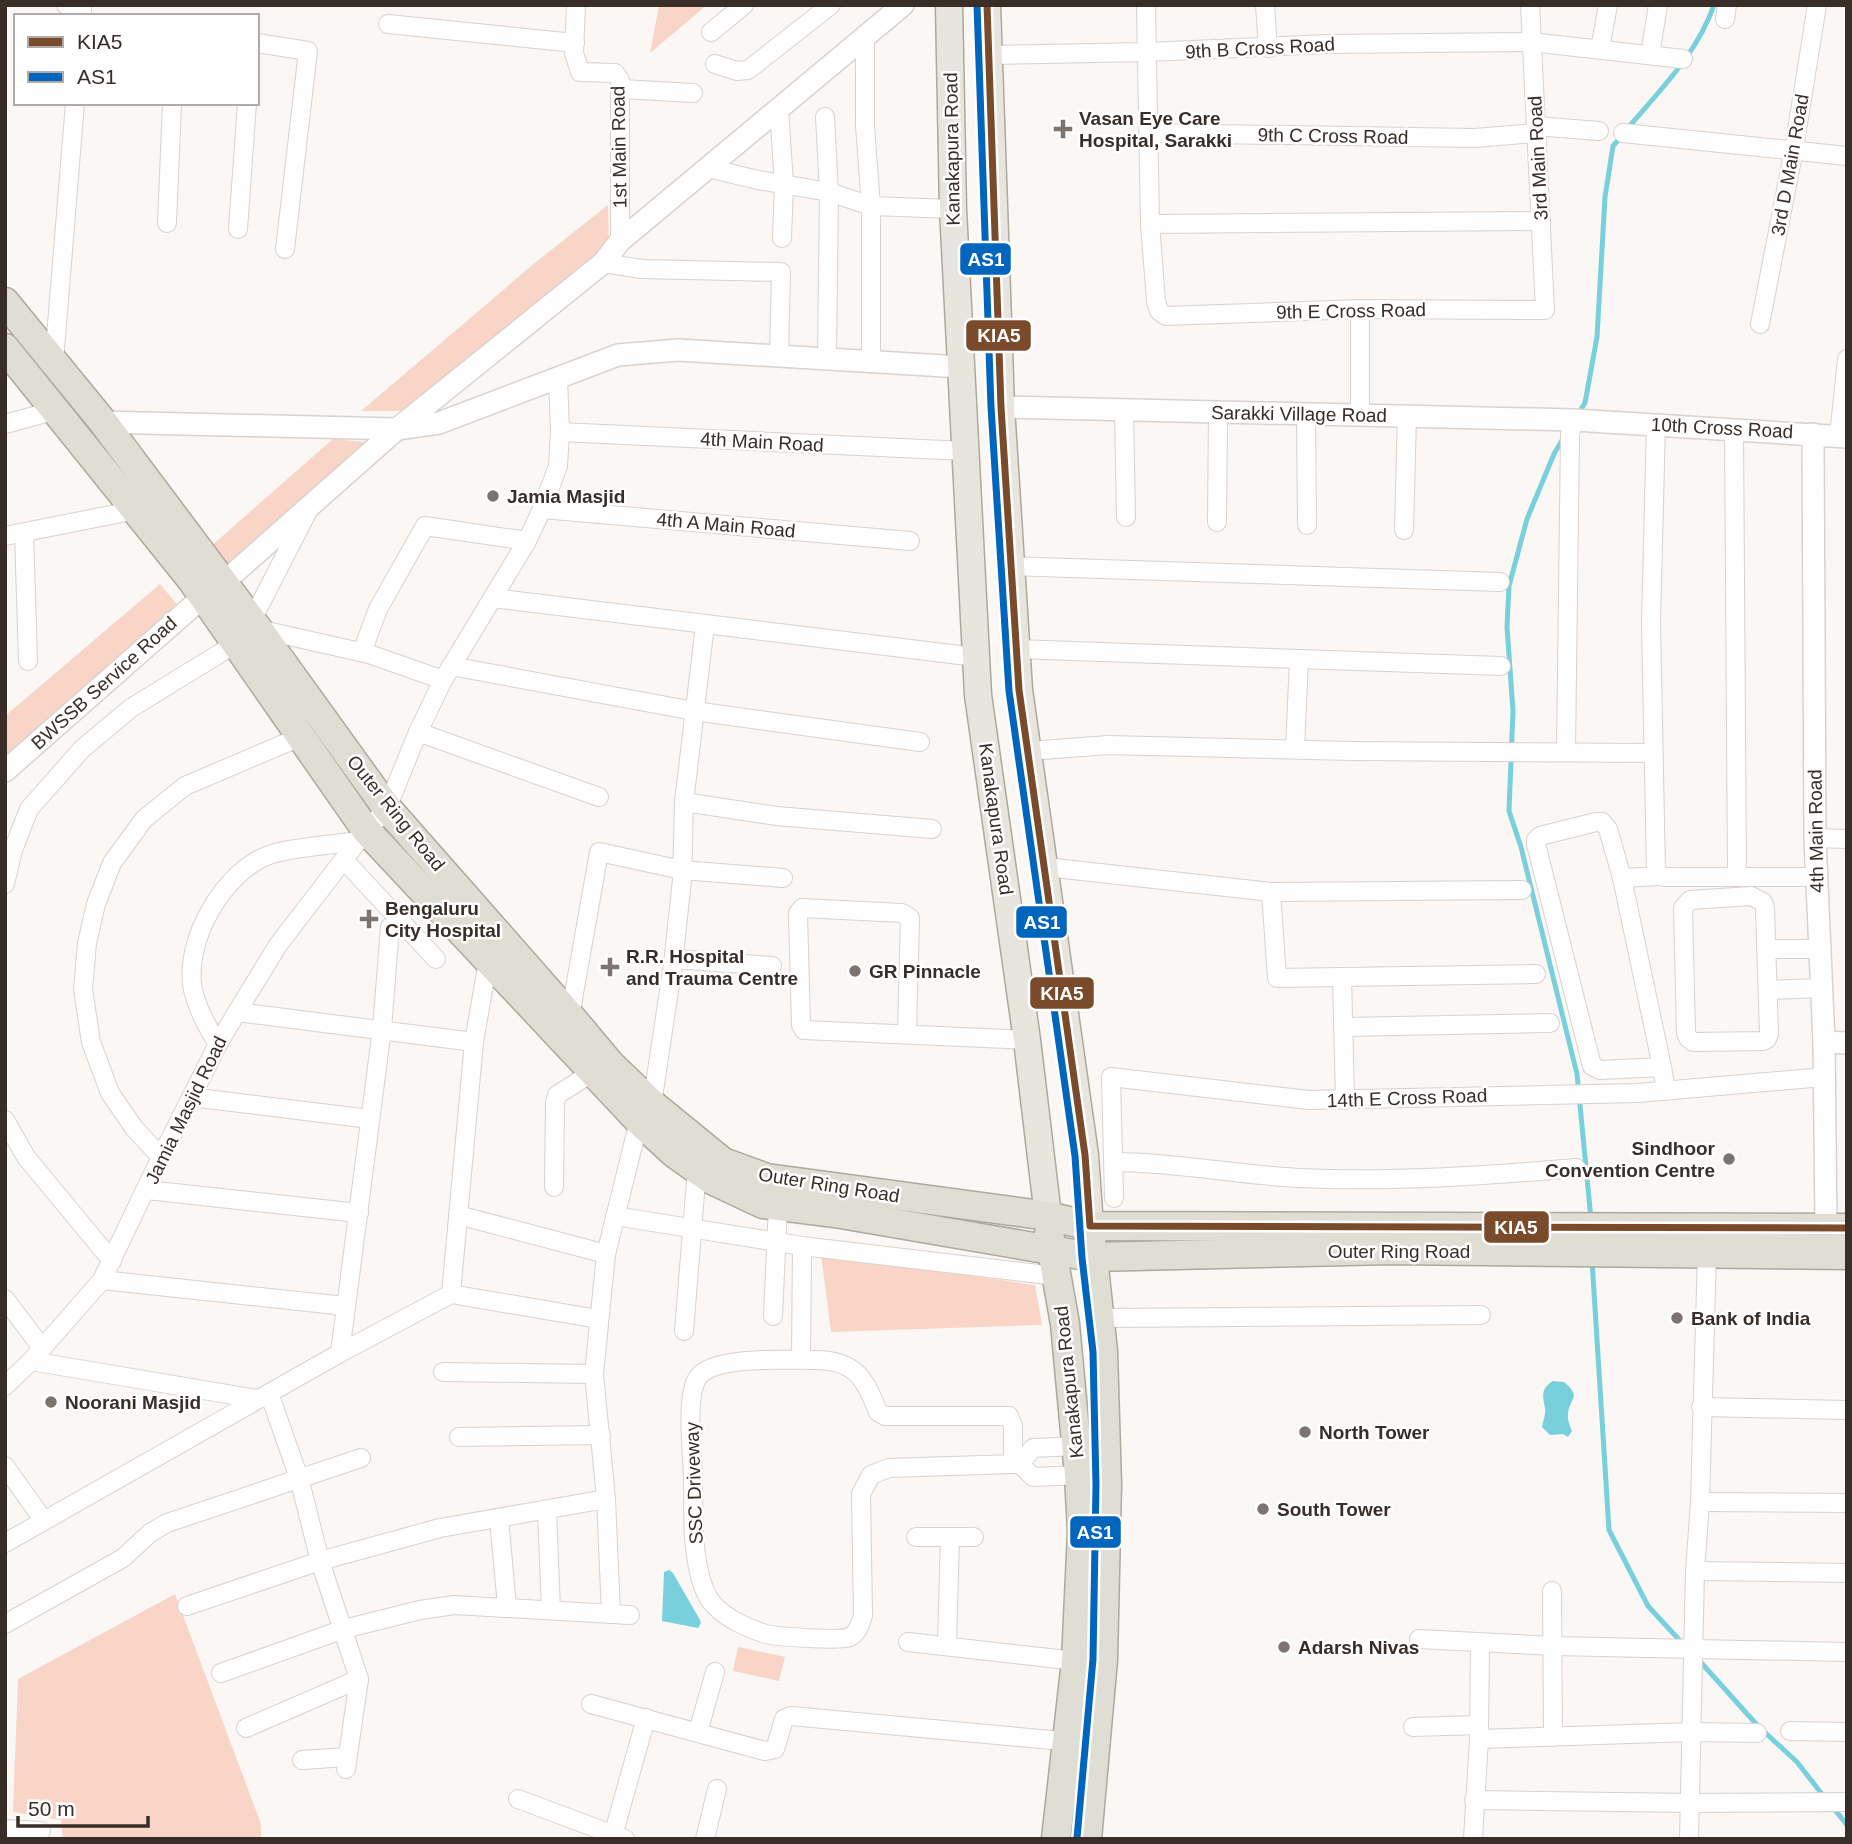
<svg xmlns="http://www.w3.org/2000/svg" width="1852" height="1844" viewBox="0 0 1852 1844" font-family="Helvetica,sans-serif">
  <rect width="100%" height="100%" fill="#faf7f5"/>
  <!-- green -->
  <g fill="#f8d5c7">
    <polygon points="659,5 707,5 650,53"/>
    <polygon points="608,205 609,243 413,411 361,411 536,262"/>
    <polygon points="333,439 375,443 228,568 210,547"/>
    <polygon points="160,584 180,608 5,759 5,716"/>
    <polygon points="821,1254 1035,1285 1042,1325 831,1332"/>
    <polygon points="175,1594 261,1824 261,1839 63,1839 61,1820 13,1812 18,1679"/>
    <polygon points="738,1647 785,1657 779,1681 733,1671"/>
  </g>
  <!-- water -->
  <g fill="#79d0dd">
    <path d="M1553 1381 1564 1382C1583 1398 1569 1398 1568 1414 1567 1419 1570 1426 1572 1431L1568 1437 1563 1434 1550 1435 1542 1427C1543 1421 1546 1414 1545 1408 1543 1396 1540 1389 1553 1381Z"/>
    <polygon points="669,1570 673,1573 700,1620 701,1623 698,1628 662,1621 664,1572"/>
  </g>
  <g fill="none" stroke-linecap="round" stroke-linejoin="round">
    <!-- stream -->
    <g stroke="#79d0dd" stroke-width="5">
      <path d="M1627 129C1660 90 1697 54 1714 5"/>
      <polyline points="1578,414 1585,403 1597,337 1605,197 1613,146 1621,137"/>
      <polyline points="1564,437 1554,454 1527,519 1509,586 1507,627 1513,711 1509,811 1521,847 1577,1074 1591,1219"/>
      <polyline points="1592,1260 1609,1530 1648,1606 1683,1644"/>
      <polyline points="1697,1658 1758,1726 1797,1762 1825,1798"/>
      <polyline points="1831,1805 1847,1825"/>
    </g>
    <!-- minor casing -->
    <g stroke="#d9d2cf" stroke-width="20">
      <g id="minor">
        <polyline points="66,5 82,8 82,16"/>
        <polyline points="576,5 574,53 580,72 615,73 620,80 620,241"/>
        <polyline points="1146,5 1150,224 1156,301 1159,311 1166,316 1360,309 1545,310 1530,5"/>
        <polyline points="1265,5 1268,48"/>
        <polyline points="1725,19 1727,5"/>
        <polyline points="388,24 575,43"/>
        <polyline points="711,32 744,5"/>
        <polyline points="865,36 865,126 871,206 871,362"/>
        <polyline points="257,43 308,51 285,249"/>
        <polyline points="1600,49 1608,5"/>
        <polyline points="988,55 1148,52 1327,44 1531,42 1683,59"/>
        <polyline points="1650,55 1658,5"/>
        <polyline points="715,64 737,71 748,70 831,5"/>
        <polyline points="622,89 693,93"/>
        <polyline points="779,109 784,184 782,238"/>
        <polyline points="825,117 829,192 827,359"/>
        <polyline points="1536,126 1599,131"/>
        <polyline points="1149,133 1475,138 1536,133"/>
        <polyline points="1623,133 1847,156"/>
        <polyline points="708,168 758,180 829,192 871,206 953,209"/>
        <polyline points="167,223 172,103"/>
        <polyline points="1150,224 1541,221"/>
        <polyline points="238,229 247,103"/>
        <polyline points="603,263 642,269 781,272 779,356"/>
        <polyline points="1360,309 1360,415"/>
        <polyline points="1760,324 1794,149 1817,5"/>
        <polyline points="54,361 75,103"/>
        <polyline points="1124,411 1126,517"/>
        <polyline points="1306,413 1307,525"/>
        <polyline points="5,424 56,410"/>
        <polyline points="1656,425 1651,623 1656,872 1664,877 1816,877"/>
        <polyline points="1734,429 1737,877"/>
        <polyline points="560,432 965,451"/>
        <polyline points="1839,436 1847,359"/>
        <polyline points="542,509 910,541"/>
        <polyline points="1217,522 1218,413"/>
        <polyline points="1404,530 1407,416"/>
        <polyline points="24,533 28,661"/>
        <polyline points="5,536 136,510"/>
        <polyline points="1012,566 1500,582"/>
        <polyline points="493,598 976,657"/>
        <polyline points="252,620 308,511"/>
        <polyline points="258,629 369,654 443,680"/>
        <polyline points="1016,649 1501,666"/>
        <polyline points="362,652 378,609 425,526 527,541"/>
        <polyline points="451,666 694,711 920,742"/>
        <polyline points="418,732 599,797"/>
        <polyline points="1295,749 1299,659"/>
        <polyline points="1029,751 1108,745 1352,751 1653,753"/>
        <polyline points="1566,752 1570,434 1574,420"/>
        <polyline points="684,802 777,816 932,829"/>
        <polyline points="1815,838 1847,839"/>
        <polyline points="344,860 436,959"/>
        <polyline points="1046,867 1271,892 1277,978 1342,977 1345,1100"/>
        <polyline points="1622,878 1659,876"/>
        <polyline points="5,884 13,850 29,809 82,749 131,708 235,644"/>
        <polyline points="1271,892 1522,890"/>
        <polygon points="1751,896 1763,902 1765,908 1769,1034 1767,1039 1763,1041 1693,1042 1688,1038 1686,1033 1683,908 1690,900"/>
        <polyline points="1767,949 1820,949"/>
        <polyline points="674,959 772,966"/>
        <polyline points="1342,977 1536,974"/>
        <polyline points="1768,990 1822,988"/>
        <polyline points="237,1012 474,1042"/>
        <polyline points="570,1016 599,852 682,870 783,878"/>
        <polyline points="1344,1027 1550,1023"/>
        <polyline points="907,1034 910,918 902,913 802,908 798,913 801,1025 804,1030 1027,1040"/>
        <path d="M218 1044C207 1027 198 1011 193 990 183 942 224 869 272 854 296 847 332 845 358 841"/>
        <polyline points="1662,1067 1600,1070 1592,1066 1536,844 1536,840 1540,836 1596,822 1602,822 1608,829 1622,878 1662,1067 1666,1091"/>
        <polyline points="191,1097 370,1119"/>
        <polyline points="652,1104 673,964 682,880 684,802 705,625"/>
        <polyline points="5,1120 26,1157 112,1261"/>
        <polyline points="161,1157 134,1128 110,1093 91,1042 83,989 87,943 96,904 112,863 144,819 185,786 300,737"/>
        <path d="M1114 1162C1176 1162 1237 1175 1299 1178 1392 1182 1484 1176 1576 1168"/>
        <polyline points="554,1187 555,1103 557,1095 593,1072"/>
        <polyline points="147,1190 359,1213"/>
        <polyline points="1114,1198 1111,1077 1309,1100 1638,1093 1824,1077"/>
        <polyline points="458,1215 606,1254"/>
        <polyline points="615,1216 802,1246 1056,1276"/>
        <polyline points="102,1280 345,1306"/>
        <polyline points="451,1294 474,1042 488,961"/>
        <polyline points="5,1299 42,1348"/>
        <polyline points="773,1316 778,1206"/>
        <polyline points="1100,1318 1481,1315"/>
        <polyline points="684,1331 697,1169"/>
        <polyline points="340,1353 382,1029 390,927"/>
        <polyline points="801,1360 802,1246"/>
        <polyline points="31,1361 257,1399"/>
        <polyline points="443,1372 594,1374"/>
        <polyline points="5,1386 31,1361 102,1280 161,1157 218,1044 237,1012 278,945 358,841 387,808 418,732 443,680 527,541 542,509 558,466 560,432 558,377"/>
        <polyline points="269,1393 299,1478 320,1561 359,1679 346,1769"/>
        <polyline points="1701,1407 1847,1410"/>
        <polyline points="459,1437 601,1435"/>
        <polyline points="1076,1446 1033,1448 1020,1464 1033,1477 1079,1475"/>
        <path d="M1013 1464V1426L1009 1416H885L878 1412C865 1378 855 1360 815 1360 788 1360 721 1356 701 1374 699 1376 696 1380 695 1383 686 1406 693 1457 693 1483 694 1504 692 1526 695 1547 697 1565 701 1593 715 1606 727 1619 749 1629 766 1634 776 1637 842 1641 850 1637 858 1633 861 1622 863 1615L861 1494 871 1475 889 1468 1013 1464H1020"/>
        <polyline points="5,1466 44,1521"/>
        <polyline points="1700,1502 1847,1503"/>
        <polyline points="547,1510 551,1610"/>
        <polyline points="499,1518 507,1607"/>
        <polyline points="916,1537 974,1537"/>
        <polyline points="5,1543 340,1353 451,1294 598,1319"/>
        <polyline points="1695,1571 1847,1573"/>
        <polyline points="1552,1591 1553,1737"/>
        <polyline points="187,1606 320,1561 440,1528 606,1499"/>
        <polyline points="611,1614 606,1499 594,1374 606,1254 639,1121"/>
        <polyline points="5,1624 123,1558 150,1533 167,1523 361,1458"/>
        <polyline points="1419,1639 1553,1646 1847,1652"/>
        <polyline points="908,1642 1076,1661"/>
        <polyline points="947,1645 950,1537"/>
        <polyline points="221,1673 344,1629 420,1610 454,1605 630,1615"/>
        <polyline points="591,1704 765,1751 775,1749 784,1719 791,1716 1095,1744"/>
        <polyline points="1413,1727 1479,1725"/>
        <polyline points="246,1728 359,1679"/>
        <polyline points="1790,1731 1847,1732"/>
        <polyline points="698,1732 715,1672"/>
        <polyline points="1479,1739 1692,1732 1757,1733"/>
        <polyline points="302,1760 347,1757"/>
        <polyline points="518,1799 625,1839"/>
        <polyline points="1474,1800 1691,1803 1847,1802"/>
        <polyline points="5,1829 41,1831"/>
        <polyline points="612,1839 646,1718"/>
        <polyline points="705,1839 717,1789"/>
        <polyline points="1473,1839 1479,1739 1480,1644"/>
        <polyline points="1689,1839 1695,1571 1700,1502 1707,1252"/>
      </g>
    </g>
    <!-- tertiary casing -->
    <g stroke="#d9d2cf" stroke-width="24">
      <g id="tertiary">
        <polyline points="1001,407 1574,420 1847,437"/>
        <polyline points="103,422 397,429 439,423 618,355 678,350 961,367"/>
        <polyline points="1813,434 1815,838 1824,1042 1826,1228"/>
        <polyline points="224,582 397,429 603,263 620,241 903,5"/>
        <polyline points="5,771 204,596"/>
        <polyline points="1824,1042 1847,1043"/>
      </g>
    </g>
    <!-- primary casing -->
    <g stroke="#aea89d" stroke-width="29">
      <g id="primary">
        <polyline points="949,5 953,209 978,695 1027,1040 1048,1216"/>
        <polyline points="987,5 1001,407 1019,690 1085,1155 1090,1226"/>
      </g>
    </g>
    <!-- trunk casing -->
    <g stroke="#aea89d" stroke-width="31">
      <g id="trunk">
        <polyline points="5,302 103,422 258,629 387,808 570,1016 611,1065 652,1104 723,1162 767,1178 1048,1216 1090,1226 1847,1228"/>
        <polyline points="5,348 191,579 366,830 639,1121 674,1153 712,1180 763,1204 835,1213 1092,1257 1391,1250 1847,1255"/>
        <polyline points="1049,1233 1065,1324 1079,1475 1082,1532 1076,1661 1056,1839"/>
        <polyline points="1087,1839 1103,1660 1107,1485 1103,1351 1091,1239"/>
      </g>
    </g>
    <!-- minor -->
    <use href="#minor" stroke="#fefefe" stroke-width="18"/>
    <!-- tertiary -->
    <use href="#tertiary" stroke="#fefefe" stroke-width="21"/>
    <!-- primary -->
    <use href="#primary" stroke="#e8e5df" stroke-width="26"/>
    <!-- trunk -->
    <use href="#trunk" stroke="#e0ddd5" stroke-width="28"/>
    <!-- bus-1 casing -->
    <g stroke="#fff" stroke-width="12">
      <polyline id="bus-1" points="987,5 1001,407 1019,690 1085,1155 1090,1226 1847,1228"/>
    </g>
    <!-- bus-2 casing -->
    <g stroke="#fff" stroke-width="12">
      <polyline id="bus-2" points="977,5 991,407 1009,691 1075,1156 1082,1258 1093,1352 1096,1485 1093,1659 1077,1838"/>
    </g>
    <!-- bus-1 -->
    <use href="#bus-1" stroke="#7a4b2a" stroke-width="7"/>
    <!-- bus-2 -->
    <use href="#bus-2" stroke="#0065bd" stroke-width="7"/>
  </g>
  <!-- markers -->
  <g fill="#7d7470" stroke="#fff" stroke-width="2.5">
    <path d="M1059.5 118.5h7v7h7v7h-7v7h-7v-7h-7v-7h7z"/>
    <circle cx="493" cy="496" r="7"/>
    <path d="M365.5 908.5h7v7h7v7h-7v7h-7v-7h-7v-7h7z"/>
    <path d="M606.5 956.5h7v7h7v7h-7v7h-7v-7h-7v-7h7z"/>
    <circle cx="855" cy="971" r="7"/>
    <circle cx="1729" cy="1159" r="7"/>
    <circle cx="1677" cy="1318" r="7"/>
    <circle cx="51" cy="1402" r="7"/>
    <circle cx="1305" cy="1432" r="7"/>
    <circle cx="1263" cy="1509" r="7"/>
    <circle cx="1284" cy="1647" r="7"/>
  </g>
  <g text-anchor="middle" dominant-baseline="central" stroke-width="5" stroke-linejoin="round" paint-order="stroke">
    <!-- street labels -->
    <g font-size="19" fill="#392d28" stroke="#fff">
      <text transform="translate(1260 48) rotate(-3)">9th B Cross Road</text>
      <text transform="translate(1333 136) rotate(1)">9th C Cross Road</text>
      <text transform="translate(619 147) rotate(-91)">1st Main Road</text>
      <text transform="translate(952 149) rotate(-91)">Kanakapura Road</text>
      <text transform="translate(1538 158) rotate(-93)">3rd Main Road</text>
      <text transform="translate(1790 165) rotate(-80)">3rd D Main Road</text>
      <text transform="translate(1351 311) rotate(-1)">9th E Cross Road</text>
      <text transform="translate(1299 414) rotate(1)">Sarakki Village Road</text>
      <text transform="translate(1722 428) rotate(3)">10th Cross Road</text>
      <text transform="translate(762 442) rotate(3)">4th Main Road</text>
      <text transform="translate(726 525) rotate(5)">4th A Main Road</text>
      <text transform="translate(104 683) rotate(-42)">BWSSB Service Road</text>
      <text transform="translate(396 813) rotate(51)">Outer Ring Road</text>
      <text transform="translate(996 819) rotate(82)">Kanakapura Road</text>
      <text transform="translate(1816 831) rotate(-91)">4th Main Road</text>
      <text transform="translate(1407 1098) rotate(-2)">14th E Cross Road</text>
      <text transform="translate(186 1110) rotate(-64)">Jamia Masjid Road</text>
      <text transform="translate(829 1185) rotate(9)">Outer Ring Road</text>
      <text x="1399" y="1251">Outer Ring Road</text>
      <text transform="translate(1069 1382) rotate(-96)">Kanakapura Road</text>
      <text transform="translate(694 1483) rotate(-92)">SSC Driveway</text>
    </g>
    <!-- poi labels -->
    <g font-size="19" font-weight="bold" fill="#392d28" stroke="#fff" text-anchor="start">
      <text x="1079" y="118">Vasan Eye Care<tspan x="1079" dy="22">Hospital, Sarakki</tspan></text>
      <text x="507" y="496">Jamia Masjid</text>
      <text x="385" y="908">Bengaluru<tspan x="385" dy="22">City Hospital</tspan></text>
      <text x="626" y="956">R.R. Hospital<tspan x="626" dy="22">and Trauma Centre</tspan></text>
      <text x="869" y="971">GR Pinnacle</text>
      <text x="1715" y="1148" text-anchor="end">Sindhoor<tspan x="1715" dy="22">Convention Centre</tspan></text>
      <text x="1691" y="1318">Bank of India</text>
      <text x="65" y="1402">Noorani Masjid</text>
      <text x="1319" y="1432">North Tower</text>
      <text x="1277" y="1509">South Tower</text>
      <text x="1298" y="1647">Adarsh Nivas</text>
    </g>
  </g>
  <g stroke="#fff" stroke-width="2.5">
    <rect x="959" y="242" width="53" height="34" rx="7" fill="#0065bd"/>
    <rect x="965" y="319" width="67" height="33" rx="7" fill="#7a4b2a"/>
    <rect x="1015" y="905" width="53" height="34" rx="7" fill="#0065bd"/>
    <rect x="1029" y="976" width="66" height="34" rx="7" fill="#7a4b2a"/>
    <rect x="1483" y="1210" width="67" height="34" rx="7" fill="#7a4b2a"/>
    <rect x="1069" y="1515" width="53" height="34" rx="7" fill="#0065bd"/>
  </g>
  <g font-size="19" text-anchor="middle" font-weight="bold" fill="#fff">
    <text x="986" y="266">AS1</text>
    <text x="999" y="342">KIA5</text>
    <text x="1042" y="929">AS1</text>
    <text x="1062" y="1000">KIA5</text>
    <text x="1516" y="1234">KIA5</text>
    <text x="1095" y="1539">AS1</text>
  </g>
  <!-- border -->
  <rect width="1852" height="1844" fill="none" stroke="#392d28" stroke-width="14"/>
  <!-- legend -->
  <rect x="14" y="14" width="245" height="91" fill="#ffffff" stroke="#b0aba9" stroke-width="2"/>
  <rect x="28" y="37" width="35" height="10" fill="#7a4b2a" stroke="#b0aba9" stroke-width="2"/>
  <text x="77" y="49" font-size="21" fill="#392d28">KIA5</text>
  <rect x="28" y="72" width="35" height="10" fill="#0065bd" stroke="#b0aba9" stroke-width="2"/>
  <text x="77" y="84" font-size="21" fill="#392d28">AS1</text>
  <!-- scale -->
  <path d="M18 1816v10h130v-10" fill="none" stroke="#392d28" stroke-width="3.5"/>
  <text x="28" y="1816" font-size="21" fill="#392d28" stroke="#ffffff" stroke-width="5" paint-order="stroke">50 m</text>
</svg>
